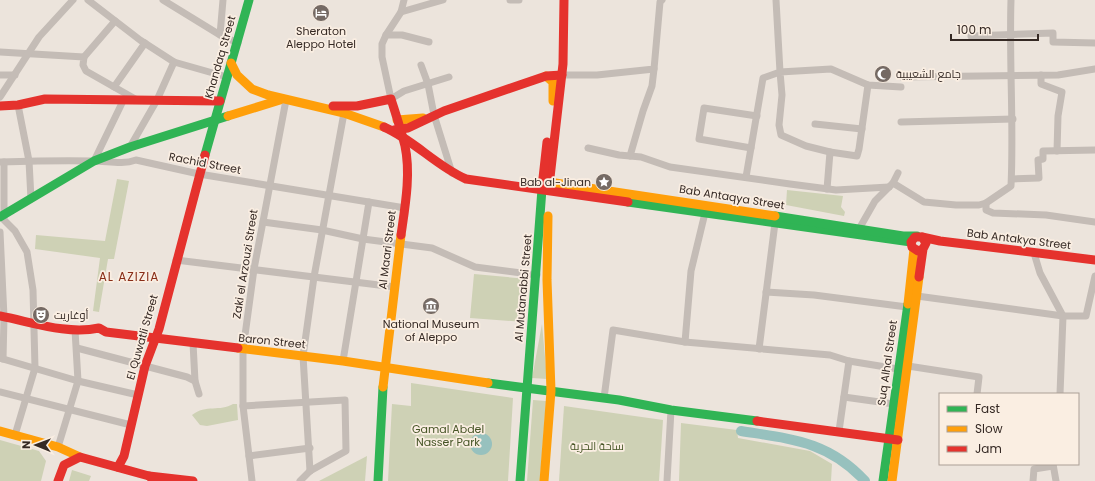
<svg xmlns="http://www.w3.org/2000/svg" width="1095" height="481" viewBox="0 0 1095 481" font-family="Poppins,Cairo,sans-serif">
  <rect width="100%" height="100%" fill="#ece4dc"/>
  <!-- green -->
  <g fill="#ced1b5">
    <polygon points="117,179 129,181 114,259 108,259 99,312 93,311 100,258 35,249 36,235 105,241"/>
    <polygon points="787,190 843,196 841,207 845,212 844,216 786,205"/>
    <polygon points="474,274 528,279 525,322 470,318"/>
    <polygon points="542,324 547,379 532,378"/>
    <polygon points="411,383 513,398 508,481 388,481 392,404 411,406"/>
    <polygon points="533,400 546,401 540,481 527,481"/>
    <path d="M233 404H237L238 420 207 426 200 425 192 415C206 404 220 412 233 404Z"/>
    <polygon points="564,406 663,420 659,481 559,481"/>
    <polygon points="681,423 737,430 738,438 810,451 832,464 831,481 679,481"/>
    <polygon points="0,440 39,451 46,461 41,481 0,481"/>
    <polygon points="367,456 365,481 319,481"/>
    <polygon points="72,470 91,476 89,481 69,481"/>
  </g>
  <!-- water -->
  <circle fill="#97c1be" cx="481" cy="444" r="11"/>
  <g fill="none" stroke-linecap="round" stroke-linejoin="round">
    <!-- river -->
    <path stroke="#97c1be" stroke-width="10" d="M741 431C791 439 828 441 865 481"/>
    <!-- street -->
    <g stroke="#c4bcb6" stroke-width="7">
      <polyline points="88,0 140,40 174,62 227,77"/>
      <polyline points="163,0 220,35"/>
      <polyline points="223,0 220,35 238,43"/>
      <polyline points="443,0 401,12 386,35 382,44 382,57 391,99 404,91 449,77"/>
      <polyline points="510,0 519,0"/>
      <polyline points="401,12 404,0"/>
      <polyline points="386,35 402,35 429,42"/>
      <polyline points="971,36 1053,33 1053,42 1095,43"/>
      <polyline points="0,52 84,57 83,65 86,71 137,100"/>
      <polyline points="84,57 115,21"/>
      <polyline points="421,65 428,84 434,115 452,173"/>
      <polyline points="0,75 15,75"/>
      <polyline points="562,75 597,75 654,69 660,2 662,0"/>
      <polyline points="1041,75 1041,84 1062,92 1058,116 1057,151"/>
      <polyline points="902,77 1058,75 1095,69"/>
      <polyline points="114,87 145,43"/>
      <polyline points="0,97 39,37 73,0"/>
      <polyline points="18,105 29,161 31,199"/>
      <polyline points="901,122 1013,119"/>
      <polyline points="815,124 862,129"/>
      <polyline points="130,147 157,100 174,62"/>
      <polyline points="588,148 619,155 641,157 670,167 790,184 836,190 889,187"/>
      <polyline points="751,148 699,139 704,108 757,116"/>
      <polyline points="830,152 806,146 781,135 779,125 782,95 780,72 831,69 868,85 901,87"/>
      <polyline points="630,156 643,111 652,86 654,69"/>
      <polyline points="94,161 123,101"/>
      <path d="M0 162C31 161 62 160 93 161 108 161 122 165 136 160L199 174 405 208"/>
      <polyline points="4,162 4,220 15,231 27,252 33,290 35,368 15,435"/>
      <polyline points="746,177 763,78 780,72 776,0"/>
      <polyline points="1012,179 1039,178 1038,160 1043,159 1043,151 1095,150"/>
      <path d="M893 183 924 202 956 205H979L986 203 1011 186C1014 124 1009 62 1011 0"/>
      <polyline points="827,189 830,152 857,156 859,149 868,85"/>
      <polyline points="986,203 986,210 993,213 1046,215 1095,222"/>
      <polyline points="263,222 322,230 363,239 432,248 475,267 537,275"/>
      <polyline points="859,229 875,201 893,183 898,173"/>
      <polyline points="0,232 4,317 3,359"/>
      <polyline points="1034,253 1040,273 1063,316 1060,394"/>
      <polyline points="176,260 395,287"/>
      <polyline points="766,292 814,295 907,307"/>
      <polyline points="917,296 1063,316 1086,316 1095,276"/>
      <polyline points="685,342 691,271 705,213"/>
      <polyline points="193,343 195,381"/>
      <polyline points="77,348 187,377 195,381 199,394"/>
      <polyline points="759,349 775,223"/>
      <polyline points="0,358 78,381 138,395"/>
      <polyline points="343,361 369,202"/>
      <polyline points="908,366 979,377 977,394"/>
      <polyline points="0,392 131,425"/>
      <polyline points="844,397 894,404"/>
      <polyline points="604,398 613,330 685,342 830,355 849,361 898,369"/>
      <polyline points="243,406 345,400 346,451 310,471 300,481"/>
      <polyline points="839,431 849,361"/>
      <polyline points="58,447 78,381 75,330"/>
      <polyline points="249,456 310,448"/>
      <polyline points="1053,464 1056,481"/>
      <polyline points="310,471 303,356 314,277 344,113"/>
      <polyline points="252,481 243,406 243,350 254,269 286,100"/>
      <polyline points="667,481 671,410"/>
      <polyline points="1033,481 1034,469 1053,466"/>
    </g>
    <!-- fast -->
    <g stroke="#30b455" stroke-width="9">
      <polyline points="205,155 249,0"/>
      <polyline points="628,202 911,242"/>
      <polyline points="775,216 903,236 917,236"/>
      <polyline points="0,217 94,161 130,147 228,116"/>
      <polyline points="488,383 619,400 671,410 757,421"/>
      <polyline points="378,481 383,387"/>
      <polyline points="520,481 542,189"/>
      <polyline points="883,481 908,304"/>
    </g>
    <!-- slow -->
    <g stroke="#ff9f0a" stroke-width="9">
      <polyline points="231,63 237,75 252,89 268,95 344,113 384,127"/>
      <polyline points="546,76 553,82 553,101"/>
      <polyline points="228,116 280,100"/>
      <polyline points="397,120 423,118"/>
      <polyline points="542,181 775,216"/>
      <polyline points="908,304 914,249"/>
      <polyline points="238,348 343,361 488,383"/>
      <polyline points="383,387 401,235"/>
      <polyline points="0,431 58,447 80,457"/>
      <polyline points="544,481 551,391 547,280 548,216"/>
      <polyline points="892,481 919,277"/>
    </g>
    <!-- jam -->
    <g stroke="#e5322d" stroke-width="9">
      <polyline points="0,106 18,105 45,99 220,101"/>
      <path d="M333 106H357L391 99C396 115 401 130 405 146 411 174 405 207 401 235"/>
      <path d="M384 127C414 140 436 166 466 179L628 202"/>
      <polyline points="394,130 408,128 444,111 546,76 562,75"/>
      <polyline points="549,186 563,64 564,0"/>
      <polyline points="542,187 547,142"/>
      <polyline points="922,237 940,241 1095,260"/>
      <polyline points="919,277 923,249 926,243 922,237 915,237 911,242 912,247 918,251 923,249"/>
      <path d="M0 316C32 322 67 335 99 328L106 332 238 348"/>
      <polyline points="757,421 898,440"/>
      <polyline points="118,467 124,456 145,366 159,329 205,155"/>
      <polyline points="149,476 193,481"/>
      <polyline points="58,481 64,465 80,457 149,476 155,481"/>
    </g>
  </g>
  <!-- icons -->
  <defs>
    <g id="hotel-disc" transform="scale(0.9)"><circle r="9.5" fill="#756a64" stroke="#faeee2"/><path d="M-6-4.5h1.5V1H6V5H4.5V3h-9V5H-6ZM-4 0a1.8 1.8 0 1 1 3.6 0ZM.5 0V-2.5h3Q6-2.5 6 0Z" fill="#fff"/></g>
    <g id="mosque-disc" transform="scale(0.9)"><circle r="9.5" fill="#756a64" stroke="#faeee2"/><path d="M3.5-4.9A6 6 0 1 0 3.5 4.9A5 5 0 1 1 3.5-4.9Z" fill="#fff"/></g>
    <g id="sight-disc" transform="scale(0.9)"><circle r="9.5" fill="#756a64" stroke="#faeee2"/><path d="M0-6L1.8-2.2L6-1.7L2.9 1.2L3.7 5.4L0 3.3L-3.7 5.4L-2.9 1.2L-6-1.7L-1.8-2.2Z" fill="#fff"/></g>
    <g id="museum-disc" transform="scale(0.9)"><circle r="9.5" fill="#756a64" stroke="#faeee2"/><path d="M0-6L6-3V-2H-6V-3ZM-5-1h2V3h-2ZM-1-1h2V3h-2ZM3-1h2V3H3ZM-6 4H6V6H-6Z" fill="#fff"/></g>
    <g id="theatre-disc" transform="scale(0.9)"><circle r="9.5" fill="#756a64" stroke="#faeee2"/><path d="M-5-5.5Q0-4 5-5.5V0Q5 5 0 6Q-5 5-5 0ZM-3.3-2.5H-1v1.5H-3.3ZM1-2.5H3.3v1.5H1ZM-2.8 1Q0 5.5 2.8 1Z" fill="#fff"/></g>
  </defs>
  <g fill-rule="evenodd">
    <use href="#hotel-disc" x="321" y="13"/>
    <use href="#mosque-disc" x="883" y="74"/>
    <use href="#sight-disc" x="604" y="182"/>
    <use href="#museum-disc" x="431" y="306"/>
    <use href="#theatre-disc" x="41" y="315"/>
  </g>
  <g text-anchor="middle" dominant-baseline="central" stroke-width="3.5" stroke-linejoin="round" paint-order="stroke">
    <!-- poi labels -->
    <g font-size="11" fill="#352924" stroke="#faeee2">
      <text x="321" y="31">Sheraton<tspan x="321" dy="13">Aleppo Hotel</tspan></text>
      <text x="896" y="74" text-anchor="start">جامع الشعيبية</text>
      <text x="591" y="182" text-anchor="end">Bab al-Jinan</text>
      <text x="54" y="315" text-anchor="start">أوغاريت</text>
      <text x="431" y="324">National Museum<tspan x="431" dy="13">of Aleppo</tspan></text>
    </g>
    <!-- street labels -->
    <g font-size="11" fill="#352924" stroke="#faeee2">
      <text transform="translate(220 57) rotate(-74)">Khandaq Street</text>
      <text transform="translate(205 163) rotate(11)">Rachid Street</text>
      <text transform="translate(732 197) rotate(9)">Bab Antaqya Street</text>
      <text transform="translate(1019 239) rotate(7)">Bab Antakya Street</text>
      <text transform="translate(387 250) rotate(-83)">Al Maari Street</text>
      <text transform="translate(245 264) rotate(-81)">Zaki el Arzouzi Street</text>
      <text transform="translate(523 288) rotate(-85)">Al Mutanabbi Street</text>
      <text transform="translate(142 337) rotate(-74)">El Quwatli Street</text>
      <text transform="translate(272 341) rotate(6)">Baron Street</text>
      <text transform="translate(887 363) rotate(-82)">Suq Alhal Street</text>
    </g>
    <!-- park labels -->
    <g font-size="11" fill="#465526" stroke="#faeee2">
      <text x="448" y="429">Gamal Abdel<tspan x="448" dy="13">Nasser Park</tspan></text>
      <text x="597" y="446">ساحة الحرية</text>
    </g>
    <!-- neighbourhood labels -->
    <g font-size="12" letter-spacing="1" fill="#892d17" stroke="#faeee2">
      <text x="129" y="276">AL AZIZIA</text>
    </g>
  </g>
  <!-- legend -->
  <rect x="939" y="393" width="140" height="72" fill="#faeee2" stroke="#ab9f96"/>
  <rect x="947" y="406" width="20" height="6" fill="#30b455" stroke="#ab9f96"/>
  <text x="975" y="413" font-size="12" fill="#352924">Fast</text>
  <rect x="947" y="426" width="20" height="6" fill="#ff9f0a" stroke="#ab9f96"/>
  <text x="975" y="433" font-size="12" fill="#352924">Slow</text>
  <rect x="947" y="446" width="20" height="6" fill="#e5322d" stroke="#ab9f96"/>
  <text x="975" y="453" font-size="12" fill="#352924">Jam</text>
  <!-- north arrow -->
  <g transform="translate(36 445) rotate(271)" stroke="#faeee2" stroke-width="3" paint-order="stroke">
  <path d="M0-3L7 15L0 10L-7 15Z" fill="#352924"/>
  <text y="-6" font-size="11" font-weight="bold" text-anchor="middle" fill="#352924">N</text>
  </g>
  <!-- scale -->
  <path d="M951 34v6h87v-6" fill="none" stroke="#352924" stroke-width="2"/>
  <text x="957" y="34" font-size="12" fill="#352924" stroke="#faeee2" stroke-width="3" paint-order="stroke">100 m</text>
</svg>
